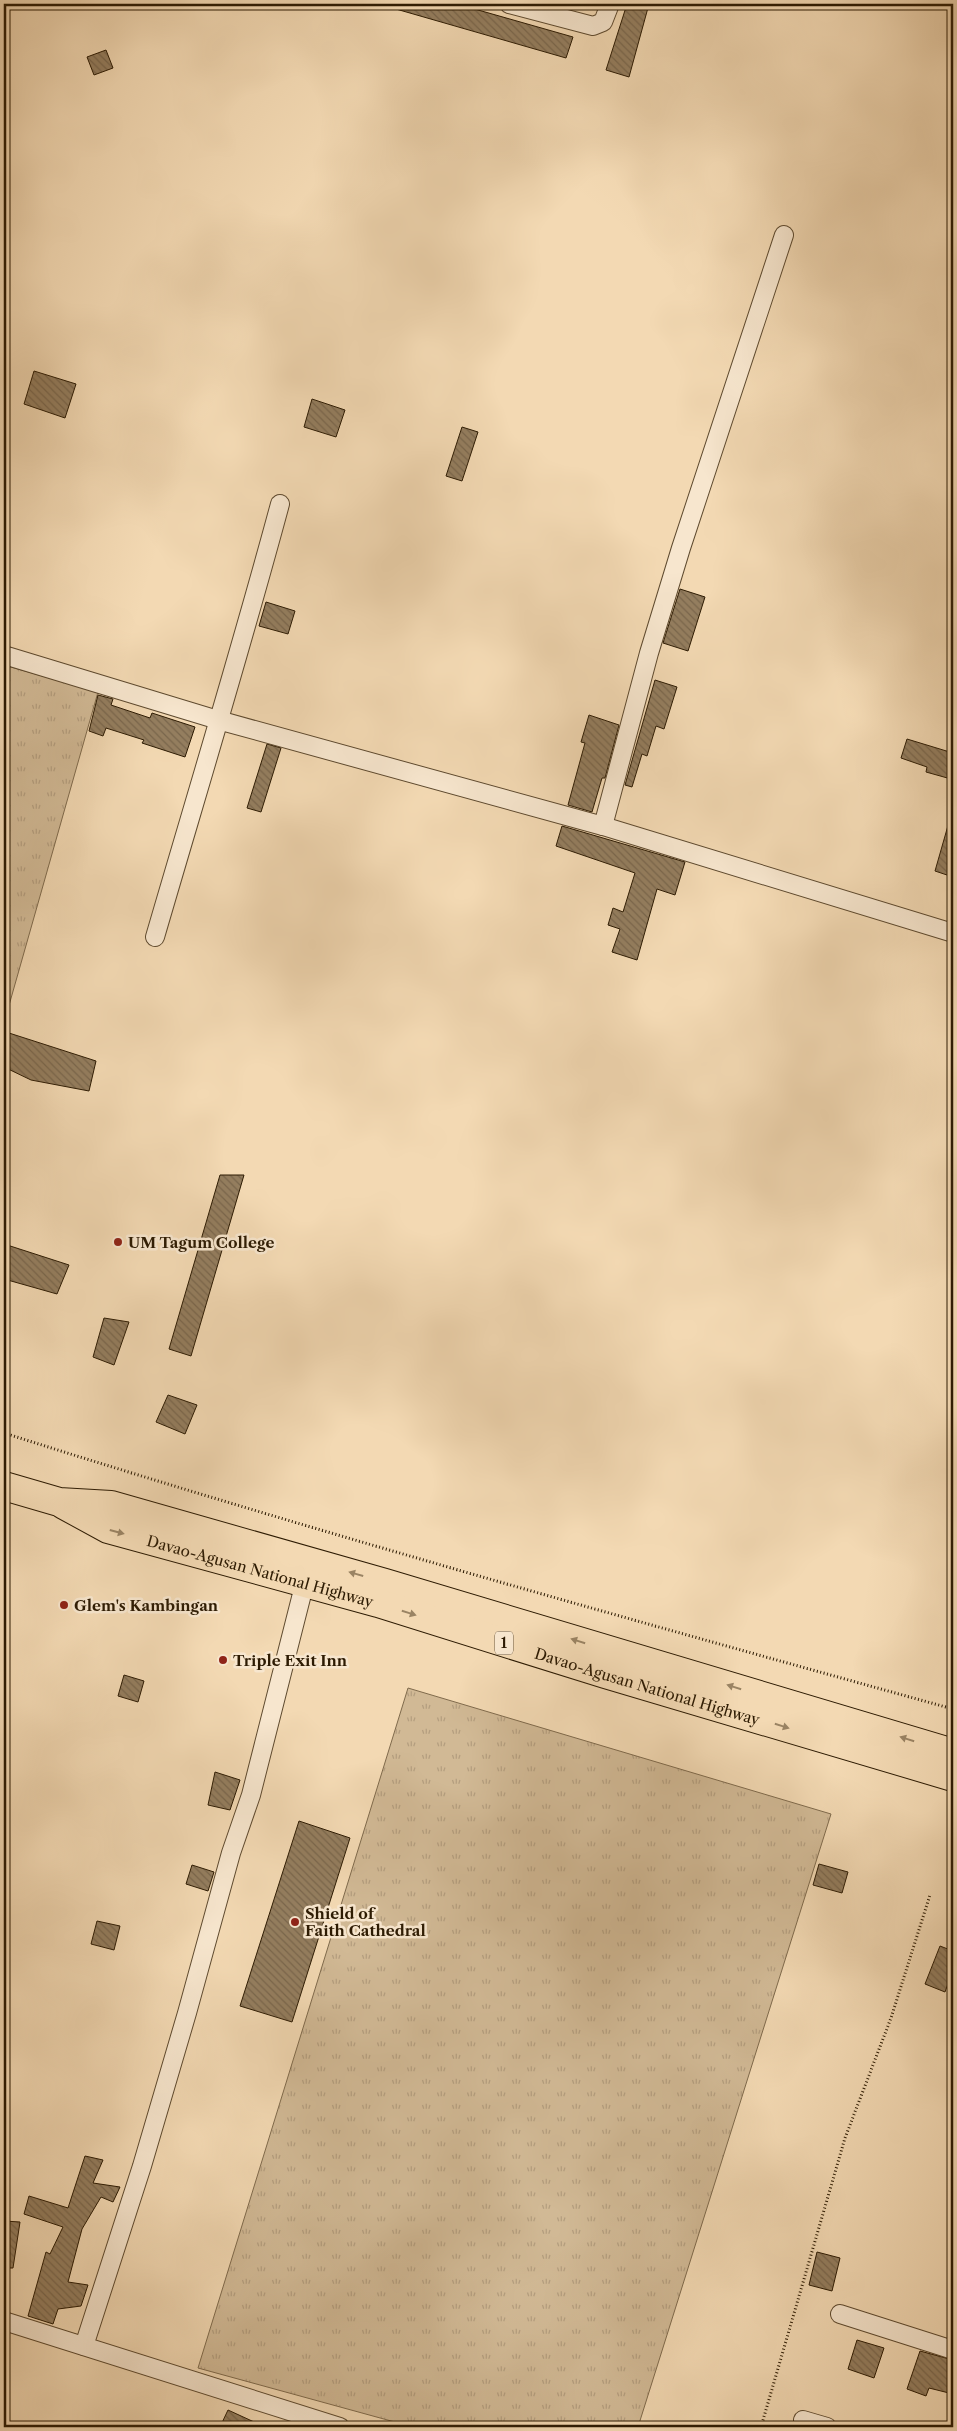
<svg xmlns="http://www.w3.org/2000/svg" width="957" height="2431" viewBox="0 0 957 2431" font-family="'Libre Caslon Text',serif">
  <defs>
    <pattern id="grass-tufts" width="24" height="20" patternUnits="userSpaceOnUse" patternTransform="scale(1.25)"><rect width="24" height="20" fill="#d1b995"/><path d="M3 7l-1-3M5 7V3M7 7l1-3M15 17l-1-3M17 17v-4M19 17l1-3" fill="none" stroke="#b49e7f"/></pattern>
    <pattern id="building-back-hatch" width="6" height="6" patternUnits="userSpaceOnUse" patternTransform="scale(1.25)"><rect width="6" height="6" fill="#947e5f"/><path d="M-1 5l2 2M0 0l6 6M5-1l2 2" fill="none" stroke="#79664c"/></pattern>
  </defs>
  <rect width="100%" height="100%" fill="#f3d9b3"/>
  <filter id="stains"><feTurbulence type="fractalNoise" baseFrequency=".004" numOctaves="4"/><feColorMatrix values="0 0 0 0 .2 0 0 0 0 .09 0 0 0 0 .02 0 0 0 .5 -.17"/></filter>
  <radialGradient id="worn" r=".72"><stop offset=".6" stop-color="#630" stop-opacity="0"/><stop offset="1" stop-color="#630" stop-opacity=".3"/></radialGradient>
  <!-- grass -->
  <g fill="url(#grass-tufts)" stroke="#7f6a4c">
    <polygon points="4,665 98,692 4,1023"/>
    <polygon points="408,1688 831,1814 638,2427 413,2427 198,2368"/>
  </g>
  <!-- building -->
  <g fill="url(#building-back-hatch)" stroke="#2d1b03">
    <polygon points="390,4 457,4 573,37 566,58 389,7"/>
    <polygon points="627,4 649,4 629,77 606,70"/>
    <polygon points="106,50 113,68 94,75 87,57"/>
    <polygon points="34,371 76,384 65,418 24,404"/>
    <polygon points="312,399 345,410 336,437 304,427"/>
    <polygon points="462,427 478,432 462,481 446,476"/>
    <polygon points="680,589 705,597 688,651 663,643"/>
    <polygon points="266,602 295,611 288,634 259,626"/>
    <polygon points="655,680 677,687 664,729 656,726 647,756 642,754 632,787 625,785"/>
    <polygon points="98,695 113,699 111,705 150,718 152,713 195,727 185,757 142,743 144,740 106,728 103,736 89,731"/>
    <polygon points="589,715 619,725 605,778 602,778 592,812 568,805 585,743 581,742"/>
    <polygon points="907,739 953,753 953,771 951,779 926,772 927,767 901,758"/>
    <polygon points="267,744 281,748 261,812 247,808"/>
    <polygon points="949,822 953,823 953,877 935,871"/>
    <polygon points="562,826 685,862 675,895 657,889 637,960 612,952 620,929 608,925 613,908 623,912 635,873 556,846"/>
    <polygon points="9,1033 96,1061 89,1091 31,1080 4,1067 4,1049"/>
    <polygon points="220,1175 244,1175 191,1356 169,1349"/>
    <polygon points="4,1244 69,1265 57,1294 4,1279"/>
    <polygon points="104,1318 129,1322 114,1365 93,1357"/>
    <polygon points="168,1395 197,1405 185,1434 156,1422"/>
    <polygon points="124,1675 144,1681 138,1702 118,1696"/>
    <polygon points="215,1772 240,1780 230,1810 208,1805"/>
    <polygon points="299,1821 350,1838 292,2022 240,2006"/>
    <polygon points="819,1864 848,1872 842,1893 813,1885"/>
    <polygon points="192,1865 214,1872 208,1891 186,1884"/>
    <polygon points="97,1921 120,1926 114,1950 91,1944"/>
    <polygon points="940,1946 953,1951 953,1970 945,1992 925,1984"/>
    <polygon points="85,2156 103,2160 93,2183 120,2187 113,2202 101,2197 82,2229 68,2282 88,2285 81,2306 58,2309 53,2324 28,2316 46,2252 50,2254 63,2227 24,2214 29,2196 68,2208"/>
    <polygon points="4,2221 20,2222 13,2268 4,2268"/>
    <polygon points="817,2252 840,2258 832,2291 809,2285"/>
    <polygon points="857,2340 884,2348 874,2378 848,2369"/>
    <polygon points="920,2351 953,2360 953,2394 929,2388 926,2396 907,2389"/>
    <polygon points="228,2410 265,2427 220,2427"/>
  </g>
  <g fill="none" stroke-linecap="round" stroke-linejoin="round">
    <!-- minor casing -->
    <g stroke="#5e4a2f" stroke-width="20">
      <g id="minor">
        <polyline points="509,4 593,26 603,22 610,4"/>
        <polyline points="4,655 218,720 603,826 953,933"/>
        <polyline points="603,826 649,653 681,548 784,235"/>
        <path d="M155 937C197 793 241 649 280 504"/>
        <polyline points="840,2314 953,2350"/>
        <polyline points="4,2321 340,2427"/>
        <polyline points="84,2346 142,2166 187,2013 231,1853 251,1795 305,1582"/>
        <polyline points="803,2420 827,2427"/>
      </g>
    </g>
    <!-- trunk casing -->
    <g stroke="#2d1b03" stroke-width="30">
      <g id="trunk">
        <polyline points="4,1486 59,1502 111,1505 385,1583 953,1753"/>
        <path id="s1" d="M64 1505 108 1529 378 1603 605 1674 953 1777"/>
      </g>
    </g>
    <!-- path -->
    <g stroke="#2d1b03" stroke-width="3" stroke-dasharray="1 2.5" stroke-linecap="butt">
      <path d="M4 1433C318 1533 636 1621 953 1709"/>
      <polyline points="761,2427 845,2138 891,2018 930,1895"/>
    </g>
    <!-- minor -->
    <use href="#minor" stroke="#f7e6ce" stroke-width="18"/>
    <!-- trunk -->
    <use href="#trunk" stroke="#f3d9b3" stroke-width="28"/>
  </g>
  <!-- one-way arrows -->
  <defs><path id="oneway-solid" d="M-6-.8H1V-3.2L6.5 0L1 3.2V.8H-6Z" transform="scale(1.25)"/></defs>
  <g fill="#9a8464">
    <use href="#oneway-solid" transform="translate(117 1532) rotate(15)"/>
    <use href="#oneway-solid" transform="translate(356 1574) rotate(-164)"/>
    <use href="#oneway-solid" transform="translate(409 1613) rotate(17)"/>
    <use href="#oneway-solid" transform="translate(578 1641) rotate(-163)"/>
    <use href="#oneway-solid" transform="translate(734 1687) rotate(-163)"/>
    <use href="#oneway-solid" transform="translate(782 1726) rotate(17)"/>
    <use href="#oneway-solid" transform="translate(907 1739) rotate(-163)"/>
  </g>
  <!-- markers -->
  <g fill="#8f2418" stroke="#f7e6ce" stroke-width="2">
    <circle cx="118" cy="1242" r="5"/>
    <circle cx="64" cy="1605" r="5"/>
    <circle cx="223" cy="1660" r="5"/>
    <circle cx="295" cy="1922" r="5"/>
  </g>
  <g text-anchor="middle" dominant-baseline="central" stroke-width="5" stroke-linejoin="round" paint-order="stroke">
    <!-- shield labels -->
    <rect fill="#f7e6ce" stroke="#6a5840" stroke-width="1" x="495" y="1631.5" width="18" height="23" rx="4"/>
    <g font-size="14" font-weight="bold" fill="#2d1b03">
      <text x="504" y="1643">1</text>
    </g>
    <!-- poi labels -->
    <g font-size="15" font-weight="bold" fill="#2d1b03" stroke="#f7e6ce" text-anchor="start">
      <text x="128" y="1242">UM Tagum College</text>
      <text x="74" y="1605">Glem's Kambingan</text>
      <text x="233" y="1660">Triple Exit Inn</text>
      <text x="305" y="1913">Shield of<tspan x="305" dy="17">Faith Cathedral</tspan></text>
    </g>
    <!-- street labels -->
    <g font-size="15" fill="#2d1b03" stroke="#f7e6ce">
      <text stroke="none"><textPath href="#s1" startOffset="208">Davao-Agusan National Highway</textPath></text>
      <text stroke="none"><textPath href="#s1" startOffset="612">Davao-Agusan National Highway</textPath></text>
    </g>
  </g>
  <!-- margin -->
  <rect width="957" height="2431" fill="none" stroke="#f3d9b3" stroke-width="20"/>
  <rect x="5" y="5" width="947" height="2421" fill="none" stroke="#2d1b03" stroke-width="2.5"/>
  <rect x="10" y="10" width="937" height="2411" fill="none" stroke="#2d1b03"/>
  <rect width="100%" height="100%" filter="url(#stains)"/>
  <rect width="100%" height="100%" fill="url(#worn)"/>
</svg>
